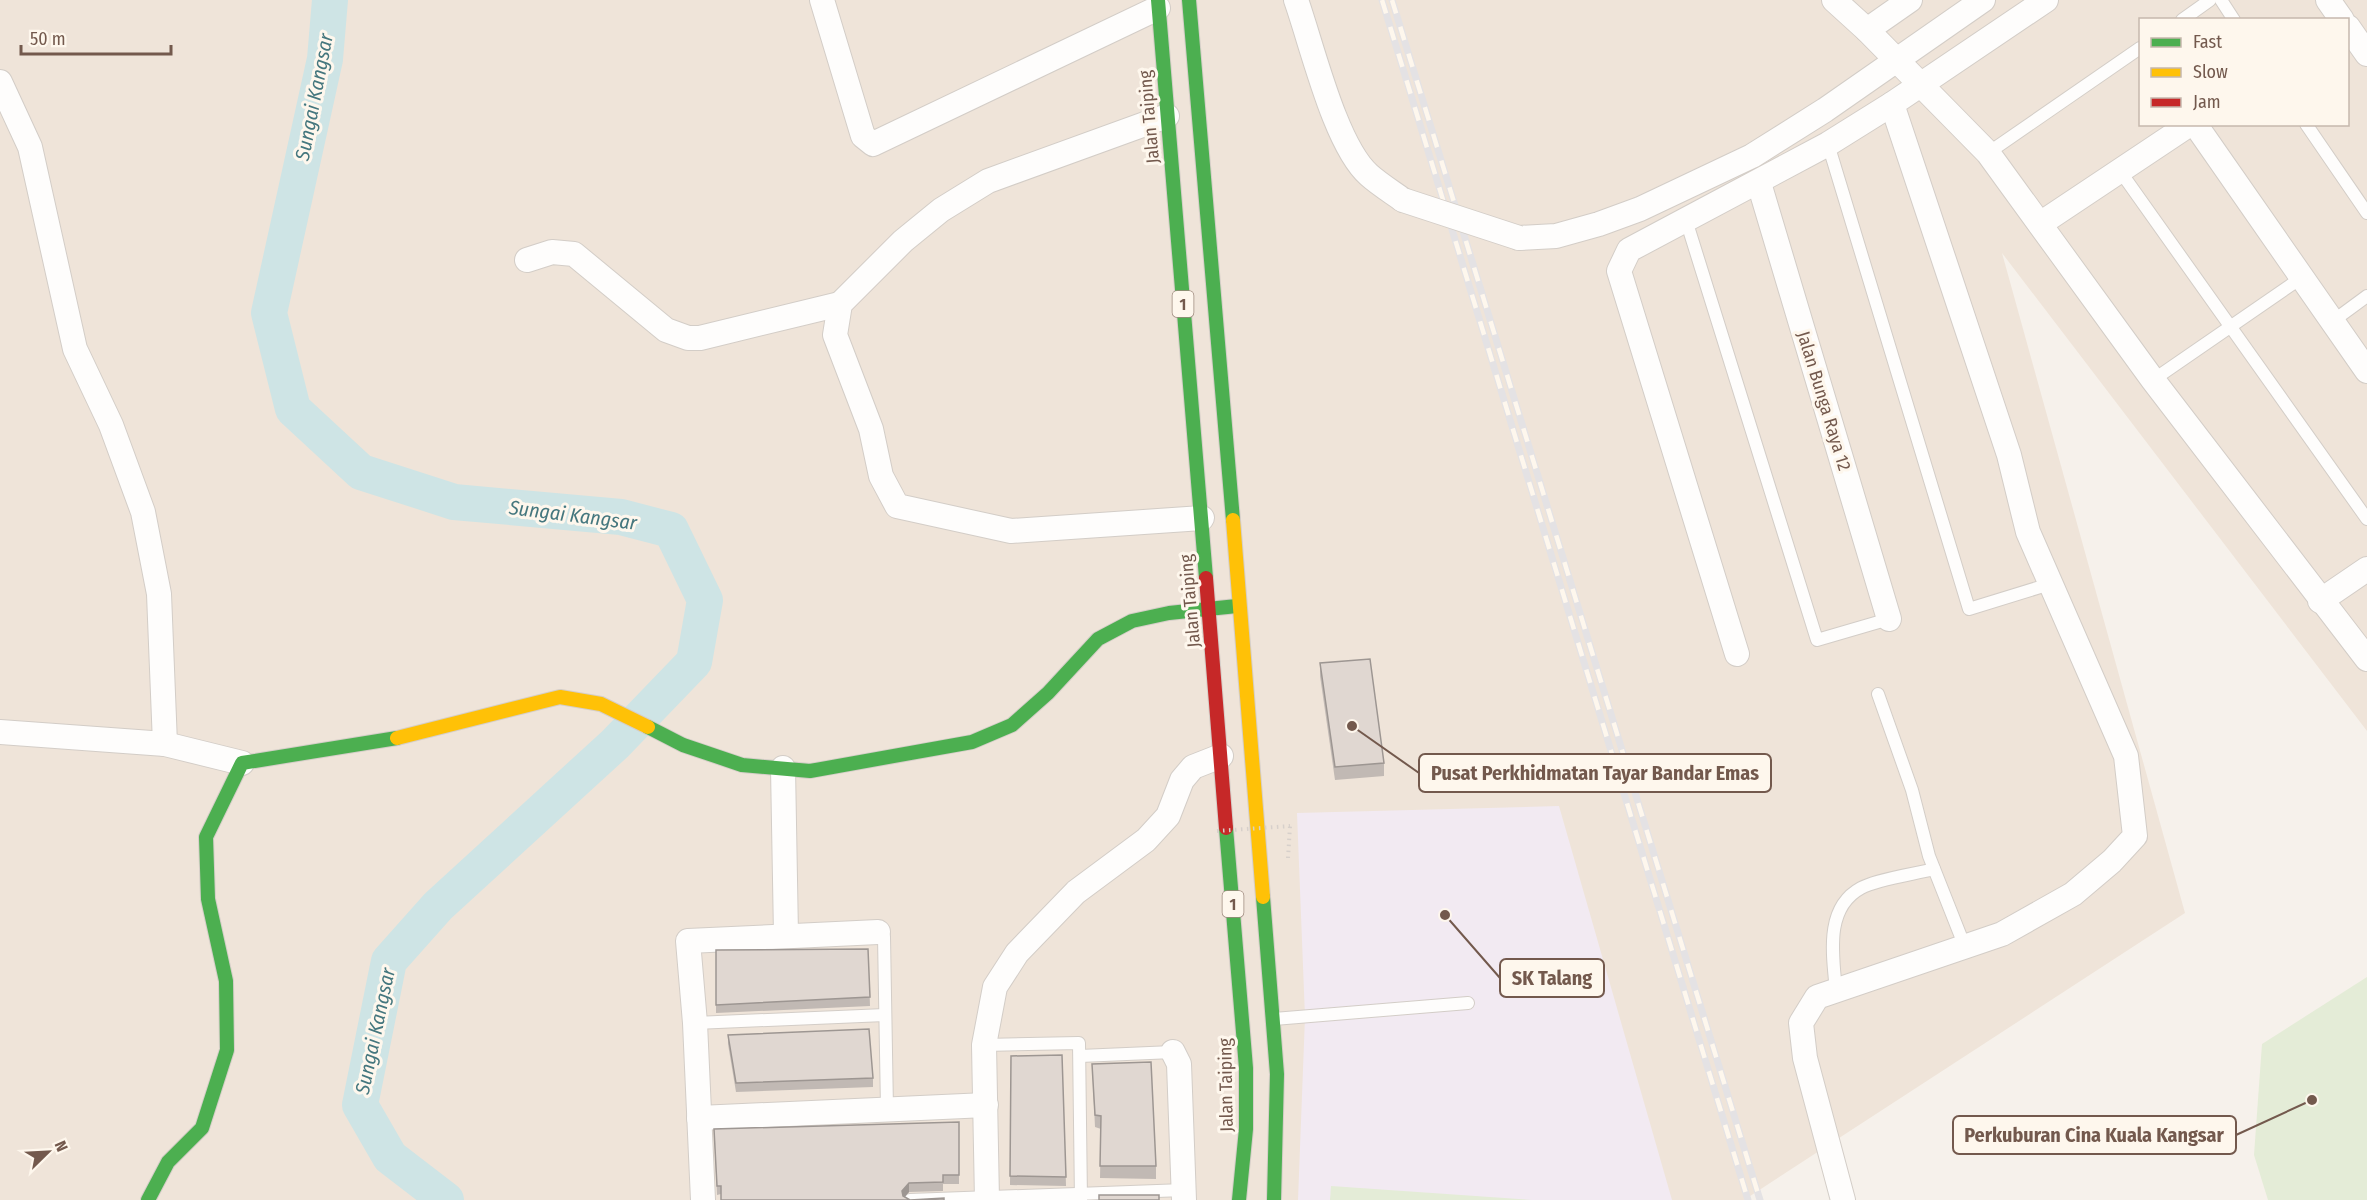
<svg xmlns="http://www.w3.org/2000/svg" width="2367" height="1200" viewBox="0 0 2367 1200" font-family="'Fira Sans Condensed',sans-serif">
  <rect width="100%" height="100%" fill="#f6f1eb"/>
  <!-- residential -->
  <path fill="#efe4d9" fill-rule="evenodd" d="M0 0H2367V731L2002 253 2185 913 1744 1200H0ZM2140 20H2348V124H2140Z"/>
  <!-- education -->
  <polygon fill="#f2eaf2" points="1559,806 1672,1200 1298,1200 1305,1017 1297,813"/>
  <!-- green -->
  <g fill="#e4ecd7">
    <polygon points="2367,977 2367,1200 2268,1200 2254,1155 2262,1044"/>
    <polygon points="1331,1186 1532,1200 1330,1200"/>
  </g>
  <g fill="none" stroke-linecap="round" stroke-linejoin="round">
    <!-- river -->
    <polyline stroke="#cee4e5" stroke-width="36" points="330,0 325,59 269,313 293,409 361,472 454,502 621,517 671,530 705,600 694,662 615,744 438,906 389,961 360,1105 390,1157 446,1200"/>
    <!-- lane casing -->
    <g stroke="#d3cdc7" stroke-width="14">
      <g id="lane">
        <polyline points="2221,0 2234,20"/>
        <polyline points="2182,20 2210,0"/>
        <polyline points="2306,124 2367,213"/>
        <polyline points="1828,144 1969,609 2050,584"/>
        <polyline points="1988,153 2140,48"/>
        <polyline points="2120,171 2367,519"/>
        <polyline points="1686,220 1817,640 1889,619"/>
        <polyline points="2333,321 2367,296"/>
        <polyline points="2153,380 2301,278"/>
        <polyline points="1878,694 1912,790 1929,856 1965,947"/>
        <polyline points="878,932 883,933 884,937 887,1109"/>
        <path d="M1836 991C1833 956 1824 908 1861 888 1877 879 1915 874 1934 869"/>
        <polyline points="1274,1019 1468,1003"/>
        <polyline points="695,1023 885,1015"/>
        <polyline points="984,1045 1079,1043 1081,1200"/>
        <polyline points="1080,1056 1173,1052"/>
        <polyline points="910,1200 1184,1190"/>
      </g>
    </g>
    <!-- street casing -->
    <g stroke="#d3cdc7" stroke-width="26">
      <g id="street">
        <polyline points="822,0 863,136 873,144 1158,8"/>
        <path d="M1296 0C1312 45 1335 145 1369 175 1379 184 1392 192 1403 200"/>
        <polyline points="1834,0 1867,30 1988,153 2153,380 2367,659"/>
        <polyline points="2328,0 2342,20"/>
        <polyline points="2348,27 2367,54"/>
        <polyline points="1867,30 1910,0"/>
        <polyline points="0,82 30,147 75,349 111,425 143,512 159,594 165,744 0,732"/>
        <polyline points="1167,116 988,181 941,210 903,241 840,304 835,335 871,429 881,476 897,506 1011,531 1202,518"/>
        <polyline points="2195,124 2367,371"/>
        <polyline points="1759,183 1889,619"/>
        <polyline points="2040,224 2190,124"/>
        <polyline points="1519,238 1556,236 1599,224 1640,209 1752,156 1825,110 1983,0"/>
        <polyline points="527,260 552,252 574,254 666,330 688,338 700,338 840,304"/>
        <polyline points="2320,601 2367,569"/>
        <polyline points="1737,654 1619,271 1629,250 1828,144 1892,104"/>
        <polyline points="165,744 242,763"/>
        <polyline points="783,768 786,935"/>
        <polyline points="1173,1052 1179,1064 1184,1200"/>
        <polyline points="699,1118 986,1105"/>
        <polyline points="703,1200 695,1023 688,941 878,932"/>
        <polyline points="987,1200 984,1045 995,987 1017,953 1076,892 1146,840 1168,816 1182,780 1193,767 1221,756"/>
        <polyline points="1843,1200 1805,1058 1801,1023 1817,997 2002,934 2073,894 2112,861 2135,836 2126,756 2028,532 2009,455 1892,104 2046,0"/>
      </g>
    </g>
    <!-- fast casing -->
    <g stroke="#d5cec8" stroke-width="16">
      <g id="fast">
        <polyline points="1158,0 1206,578"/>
        <polyline points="1189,0 1233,520"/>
        <polyline points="648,727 683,745 742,765 810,771 972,742 1012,725 1048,693 1098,639 1132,621 1169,613 1237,606"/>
        <polyline points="1226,828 1246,1068 1246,1129 1239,1200"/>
        <polyline points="1263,897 1277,1074 1274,1200"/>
        <polyline points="148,1200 168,1162 202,1128 227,1050 226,981 208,899 206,837 242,763 397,738"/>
      </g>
    </g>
    <!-- slow casing -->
    <g stroke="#d5cec8" stroke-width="16">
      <g id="slow">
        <polyline points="1233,520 1263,897"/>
        <polyline points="397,738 560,697 601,704 648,727"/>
      </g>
    </g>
    <!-- jam casing -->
    <g stroke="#d5cec8" stroke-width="16">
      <polyline id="jam" points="1206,578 1226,828"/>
    </g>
    <!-- path -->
    <polyline stroke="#d7d0cb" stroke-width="4" stroke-dasharray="1.5 4.5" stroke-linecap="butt" points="1288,858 1290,826"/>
    <!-- lane -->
    <use href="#lane" stroke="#fefdfc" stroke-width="12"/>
    <!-- street -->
    <use href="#street" stroke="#fefdfc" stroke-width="24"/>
    <!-- fast -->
    <use href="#fast" stroke="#4caf50" stroke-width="14"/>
    <!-- slow -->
    <use href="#slow" stroke="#ffc107" stroke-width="14"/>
    <!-- jam -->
    <use href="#jam" stroke="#c62828" stroke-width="14"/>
    <!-- rail casing -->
    <g stroke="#e4e2e4" stroke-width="7">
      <g id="rail">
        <polyline points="1382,0 1748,1200"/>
        <polyline points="1392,0 1760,1200"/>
      </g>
    </g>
    <!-- rail -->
    <use href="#rail" stroke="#fef7ed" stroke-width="4.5" stroke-dasharray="14" stroke-linecap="butt"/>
    <!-- street-bridge casing -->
    <g stroke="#d3cdc7" stroke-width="26" stroke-linecap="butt">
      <polyline id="street-bridge" points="1403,200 1519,238"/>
    </g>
    <!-- path-bridge -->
    <polyline stroke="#d7d0cb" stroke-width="4" stroke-dasharray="1.5 4.5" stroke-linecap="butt" points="1217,831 1290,826"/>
    <!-- street-bridge -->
    <use href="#street-bridge" stroke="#fefdfc" stroke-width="24"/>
  </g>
  <!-- wall -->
  <g fill="#c1b9b4">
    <polygon points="1320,663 1384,763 1384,776 1335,780 1320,676"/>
    <polygon points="868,949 870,1006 716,1013 716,950"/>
    <polygon points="728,1035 873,1078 873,1087 736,1092 728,1044"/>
    <polygon points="1062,1055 1066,1186 1010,1185 1011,1056"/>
    <polygon points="1092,1064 1156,1166 1156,1179 1100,1178 1101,1129 1095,1127"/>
    <polygon points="959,1122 959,1184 943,1184 943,1191 909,1192 905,1197 910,1200 944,1198 944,1200 721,1200 721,1194 717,1195 714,1129"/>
  </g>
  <!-- shaded-wall -->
  <polygon fill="#9d9692" points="909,1183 909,1192 902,1200 902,1191"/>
  <!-- building -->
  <g fill="#e0d7d1" stroke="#9d9692" stroke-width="1.5">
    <polygon points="1370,659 1384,763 1335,767 1320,663"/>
    <polygon points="868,949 870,997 716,1005 716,950"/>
    <polygon points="869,1029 873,1078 736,1083 728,1035"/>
    <polygon points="1062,1055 1066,1177 1010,1176 1011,1056"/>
    <polygon points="1151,1062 1156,1166 1100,1166 1101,1116 1095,1115 1092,1064"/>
    <polygon points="959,1122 959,1175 943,1175 943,1182 909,1183 902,1191 903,1196 910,1200 944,1198 944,1200 721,1200 721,1186 717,1186 714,1129"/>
    <rect x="1099" y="1195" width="60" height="5"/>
  </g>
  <g text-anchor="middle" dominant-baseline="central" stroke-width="6" stroke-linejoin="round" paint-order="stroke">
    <!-- shield labels -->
    <g fill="#fef7ed" stroke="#9d887d" stroke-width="1.5">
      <rect x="1172.5" y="291" width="21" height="26" rx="4.5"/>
      <rect x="1222.5" y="891" width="21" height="26" rx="4.5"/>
    </g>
    <g font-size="16" font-weight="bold" fill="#73594d">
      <text x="1183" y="304">1</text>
      <text x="1233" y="904">1</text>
    </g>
    <!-- street labels -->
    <g font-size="18" fill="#73594d" stroke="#fef7ed">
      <text transform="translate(1149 117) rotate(-95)">Jalan Taiping</text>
      <text transform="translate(1824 401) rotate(73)">Jalan Bunga Raya 12</text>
      <text transform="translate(1190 601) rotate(-95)">Jalan Taiping</text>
      <text transform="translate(1226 1085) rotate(-91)">Jalan Taiping</text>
    </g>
    <!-- water labels -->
    <g font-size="20" font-style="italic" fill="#45777e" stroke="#fef7ed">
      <text transform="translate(314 97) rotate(-79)">Sungai Kangsar</text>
      <text transform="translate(573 515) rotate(7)">Sungai Kangsar</text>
      <text transform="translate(375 1031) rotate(-78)">Sungai Kangsar</text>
    </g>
  </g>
  <!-- callouts -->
  <path fill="none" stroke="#73594d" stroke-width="2" d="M1352 726L1419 773M1445 915L1500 978M2312 1100L2236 1135"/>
  <g fill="#73594d" stroke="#fef7ed" stroke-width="2">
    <circle cx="1352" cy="726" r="6"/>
    <circle cx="1445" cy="915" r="6"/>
    <circle cx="2312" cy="1100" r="6"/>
  </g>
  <g fill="#fef7ed" stroke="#73594d" stroke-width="2">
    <rect x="1419" y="754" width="352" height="38" rx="6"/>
    <rect x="1500" y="959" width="104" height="38" rx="6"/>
    <rect x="1953" y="1116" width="283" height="38" rx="6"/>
  </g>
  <g font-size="20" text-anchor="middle" font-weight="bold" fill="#73594d">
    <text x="1595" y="780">Pusat Perkhidmatan Tayar Bandar Emas</text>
    <text x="1552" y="985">SK Talang</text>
    <text x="2094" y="1142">Perkuburan Cina Kuala Kangsar</text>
  </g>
  <!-- legend -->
  <rect x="2139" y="18" width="210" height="108" fill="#fef7ed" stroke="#c6b8ad" stroke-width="1.5"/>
  <rect x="2151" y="38" width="30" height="9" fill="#4caf50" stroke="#c6b8ad" stroke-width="1.5"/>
  <text x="2193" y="48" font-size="18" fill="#73594d">Fast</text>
  <rect x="2151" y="68" width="30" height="9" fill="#ffc107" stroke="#c6b8ad" stroke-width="1.5"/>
  <text x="2193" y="78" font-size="18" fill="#73594d">Slow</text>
  <rect x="2151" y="98" width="30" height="9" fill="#c62828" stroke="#c6b8ad" stroke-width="1.5"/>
  <text x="2193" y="108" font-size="18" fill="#73594d">Jam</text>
  <!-- north arrow -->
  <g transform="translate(48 1152) rotate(66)" stroke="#fef7ed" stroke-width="4.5" paint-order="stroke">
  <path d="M0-4.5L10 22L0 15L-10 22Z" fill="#73594d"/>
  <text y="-9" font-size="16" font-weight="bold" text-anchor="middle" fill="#73594d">N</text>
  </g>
  <!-- scale -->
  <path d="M21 45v9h150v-9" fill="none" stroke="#73594d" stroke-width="3"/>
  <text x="30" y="45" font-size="18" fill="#73594d" stroke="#fef7ed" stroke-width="4.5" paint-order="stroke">50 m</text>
</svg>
